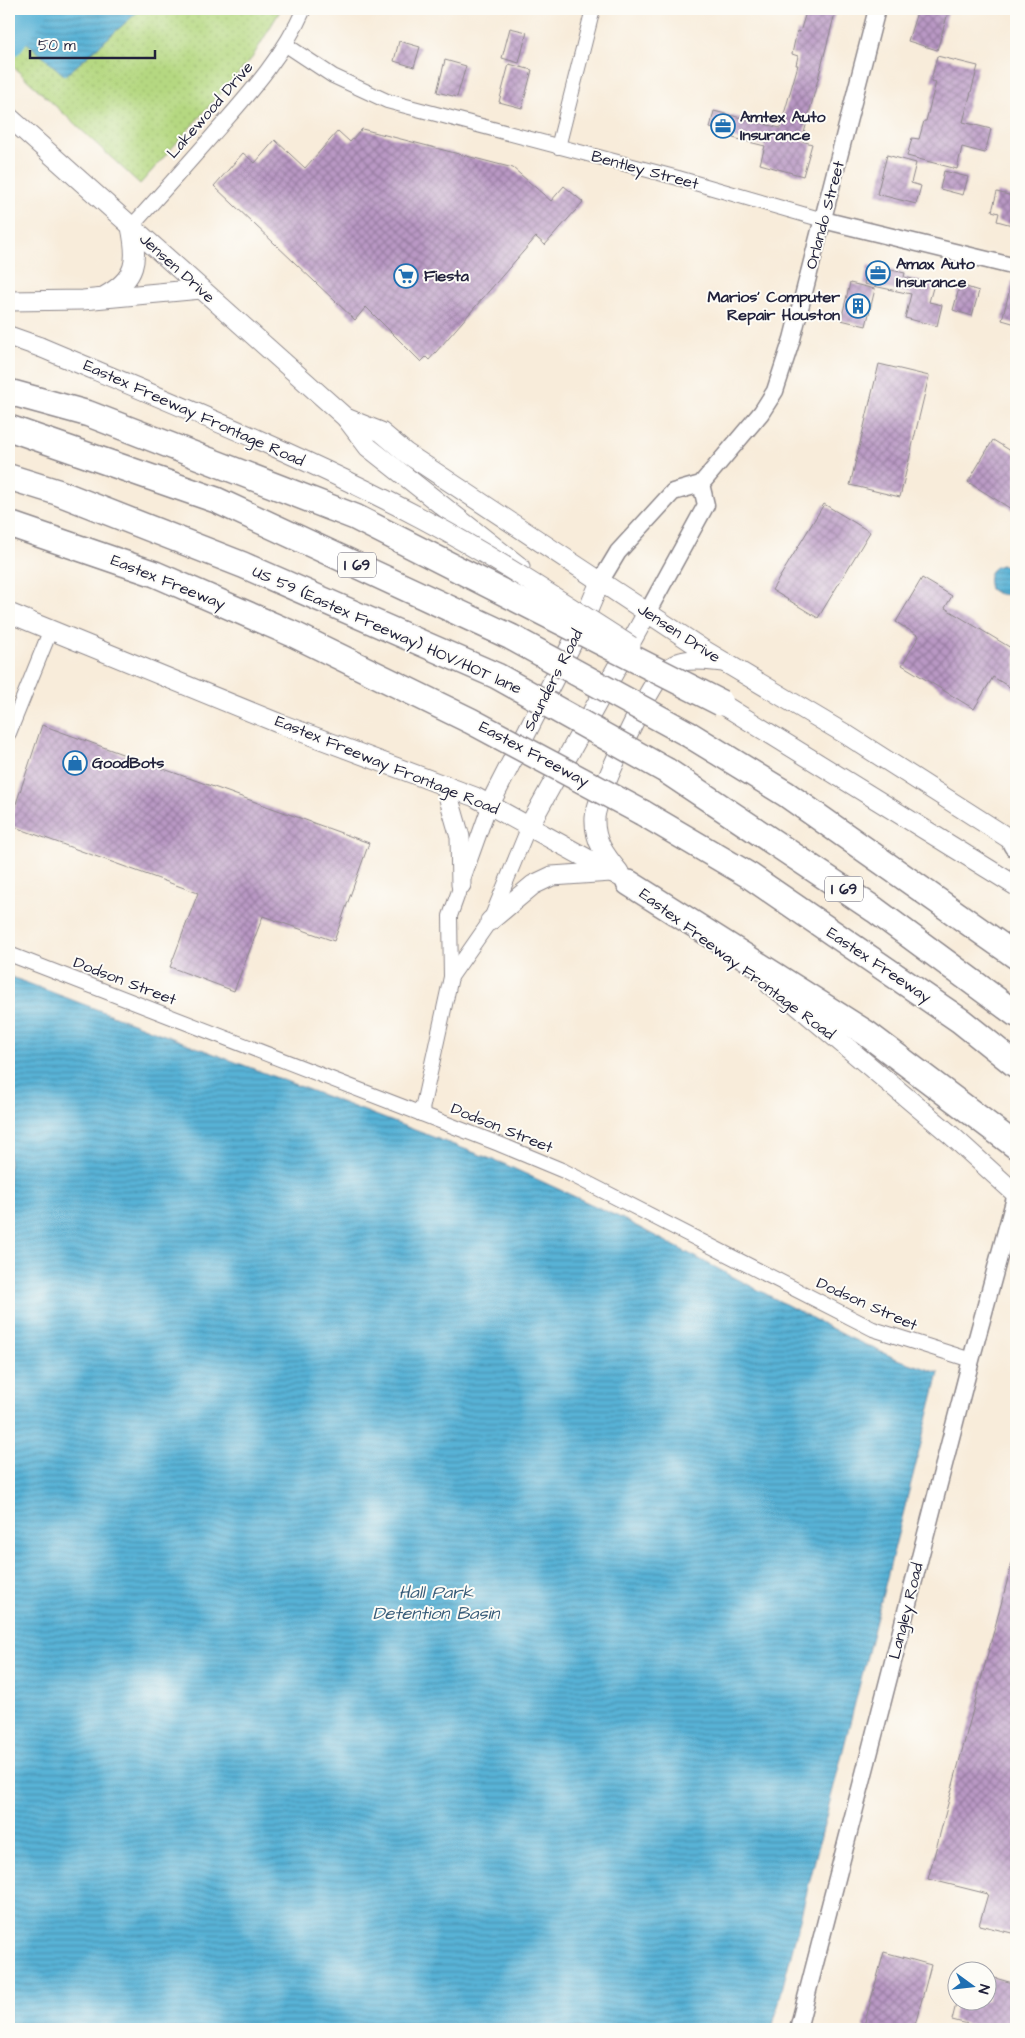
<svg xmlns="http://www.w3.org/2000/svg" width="1025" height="2038" viewBox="0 0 1025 2038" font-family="'Architects Daughter',sans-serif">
  <defs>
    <pattern id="grass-dots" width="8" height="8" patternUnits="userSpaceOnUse" patternTransform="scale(1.25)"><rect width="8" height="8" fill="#b5d881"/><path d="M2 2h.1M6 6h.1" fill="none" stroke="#9bb970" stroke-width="1.8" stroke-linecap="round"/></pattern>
    <pattern id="water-rules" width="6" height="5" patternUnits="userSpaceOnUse" patternTransform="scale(1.25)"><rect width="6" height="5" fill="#58b2d6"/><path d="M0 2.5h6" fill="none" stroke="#4890af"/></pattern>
    <pattern id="building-cross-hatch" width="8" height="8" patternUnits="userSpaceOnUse" patternTransform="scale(1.25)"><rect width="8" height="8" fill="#b998c4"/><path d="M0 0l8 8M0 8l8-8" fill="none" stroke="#967ca0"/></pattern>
  </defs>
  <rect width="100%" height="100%" fill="#fdfcf7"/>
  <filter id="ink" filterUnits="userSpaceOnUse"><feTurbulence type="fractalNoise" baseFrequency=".02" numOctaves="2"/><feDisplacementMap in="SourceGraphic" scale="10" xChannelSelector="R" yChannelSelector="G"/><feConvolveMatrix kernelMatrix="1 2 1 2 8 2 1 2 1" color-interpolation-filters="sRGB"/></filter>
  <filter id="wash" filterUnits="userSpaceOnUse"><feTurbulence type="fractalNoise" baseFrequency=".0096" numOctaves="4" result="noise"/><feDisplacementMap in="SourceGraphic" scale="20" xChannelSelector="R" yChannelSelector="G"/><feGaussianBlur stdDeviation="1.12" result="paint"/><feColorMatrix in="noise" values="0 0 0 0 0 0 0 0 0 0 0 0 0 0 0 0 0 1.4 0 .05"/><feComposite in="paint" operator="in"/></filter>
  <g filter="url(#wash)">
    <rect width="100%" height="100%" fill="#f8ecda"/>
    <!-- grass -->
    <polygon fill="url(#grass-dots)" stroke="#6c7d5e" points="9,9 281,9 252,58 140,184 9,63"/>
    <!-- water -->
    <g fill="url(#water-rules)" stroke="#3d6a88">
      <polygon points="9,9 141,9 65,76 9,27"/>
      <path d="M1001 565 1016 567V593C1007 596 997 595 990 589 987 577 988 569 1001 565Z"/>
      <polygon points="9,976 504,1164 621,1218 848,1337 897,1359 939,1373 772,2029 9,2029"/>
    </g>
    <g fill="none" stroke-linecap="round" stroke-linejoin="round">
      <!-- river -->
      <polyline stroke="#58b2d6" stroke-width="30" points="9,42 33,9"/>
    </g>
    <g id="blocks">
      <!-- building -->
      <g fill="url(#building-cross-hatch)">
        <polygon points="807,9 836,9 802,141 812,144 803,176 760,164 765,146 733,138 734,134 710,128 714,111 780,128 798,65 796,65 798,56 792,54 797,31 800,32"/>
        <polygon points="918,9 933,9 948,13 937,50 908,41"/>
        <polygon points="510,28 527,32 519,63 502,58"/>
        <polygon points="399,41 420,47 414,67 394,61"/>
        <polygon points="937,56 978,66 963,122 991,129 985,153 962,147 957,169 907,156 912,138 919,139 924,121 926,121 936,82 931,81"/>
        <polygon points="445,60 466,66 457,97 437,92"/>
        <polygon points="509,64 532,70 522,108 499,102"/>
        <polygon points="362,129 513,168 551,201 564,186 583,202 545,245 536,237 429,360 426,357 421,362 366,307 355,320 214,186 243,153 255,163 275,140 305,168 338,131 350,142"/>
        <polygon points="887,155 916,163 911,183 921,186 916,204 877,194"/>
        <polygon points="944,171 968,177 963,195 940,189"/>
        <polygon points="997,192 1016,197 1016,226 997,221 999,213 992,211"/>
        <polygon points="868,265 905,273 904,277 934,284 929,302 942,305 937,326 905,318 911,294 864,284"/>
        <polygon points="1012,281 1016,282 1016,324 1002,320"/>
        <polygon points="850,283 875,289 866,326 841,320"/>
        <polygon points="960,285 979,291 972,316 953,310"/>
        <polygon points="879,364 929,376 900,497 850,485"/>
        <polygon points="993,440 1016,454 1016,512 968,482"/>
        <polygon points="824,504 870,532 818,618 772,590"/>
        <polygon points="922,578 952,596 945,608 1016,651 1016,691 993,677 974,709 902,665 919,636 896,622"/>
        <polygon points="42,725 369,843 334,941 263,916 234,991 170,967 198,893 9,825"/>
        <polygon points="1012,1563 1016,1563 1016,1934 979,1925 988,1894 928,1879"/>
        <polygon points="884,1952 931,1965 914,2029 863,2029"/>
        <polygon points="988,1976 1016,1984 1016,2029 988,2029 952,2020 957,2000 988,2000"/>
      </g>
    </g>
  </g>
  <g filter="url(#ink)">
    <use href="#blocks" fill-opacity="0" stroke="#8d878a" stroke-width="1"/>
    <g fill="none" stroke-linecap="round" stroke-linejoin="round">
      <!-- minor casing -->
      <g stroke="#8d878a" stroke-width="16">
        <g id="minor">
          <polyline points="286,45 333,76 387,101 678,178 823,220"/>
          <polyline points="558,147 593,9"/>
          <path d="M131 227C159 196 186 166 213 135 247 96 283 57 304 9"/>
          <polyline points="9,733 51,629"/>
          <polyline points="9,954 499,1144 564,1171 873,1329 971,1360"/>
          <polyline points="451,977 490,921 529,826"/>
          <polyline points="421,1114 451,977 450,916 490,804"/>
        </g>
      </g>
      <!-- tertiary casing -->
      <g stroke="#8d878a" stroke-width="19">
        <g id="tertiary">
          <polyline points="823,220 1016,267"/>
          <polyline points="600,582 618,552 673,492 701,484 761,413 775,391 792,339 877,9"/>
          <polyline points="647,613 706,505 701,484"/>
          <polyline points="798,2029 971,1360 1016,1194"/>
        </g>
      </g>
      <!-- secondary casing -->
      <g stroke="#8d878a" stroke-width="21">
        <g id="secondary">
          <polyline points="9,117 346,418 368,447 520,567"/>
          <path d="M105 296C137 278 138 261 131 227"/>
          <polyline points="9,301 83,300 201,289"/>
          <polyline points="9,336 40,347"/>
          <polyline points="346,418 381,432 406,453 704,650 847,735 1016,843"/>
          <polyline points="9,613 278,723 475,797 626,880 640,891"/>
          <polyline points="445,785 460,837 461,885"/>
          <polyline points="490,804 583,622 600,582"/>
          <polyline points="529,826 647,613"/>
          <path d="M619 872C605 855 594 841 595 818 596 797 646 691 662 674 666 670 676 663 681 662 692 658 711 661 723 662"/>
          <polyline points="490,921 533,885 552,876 611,872"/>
          <polyline points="770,985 792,1001 951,1135 1016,1194"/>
        </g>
      </g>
      <!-- motorway casing -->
      <g stroke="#8d878a" stroke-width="28">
        <g id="motorway">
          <polyline points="690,735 786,794 1016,956"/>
          <polyline points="667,771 875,910 1016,1014"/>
          <polyline points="643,813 750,876 961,1021 1016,1065"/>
          <polyline points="1015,842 1016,844"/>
          <polyline points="629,883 866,1033 1016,1146"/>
        </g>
      </g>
      <!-- minor -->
      <use href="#minor" stroke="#fff" stroke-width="14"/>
      <!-- tertiary -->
      <use href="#tertiary" stroke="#fff" stroke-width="16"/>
      <!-- secondary -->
      <use href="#secondary" stroke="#fff" stroke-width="19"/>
      <!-- motorway -->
      <use href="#motorway" stroke="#fff" stroke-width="25"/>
      <!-- secondary-bridge casing -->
      <g stroke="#8d878a" stroke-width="21" stroke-linecap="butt">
        <g id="secondary-bridge">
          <path d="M40 347C168 401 298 453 421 518 493 556 562 602 631 646"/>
          <polyline points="709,696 1016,886"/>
        </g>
      </g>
      <!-- motorway-bridge casing -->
      <g stroke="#8d878a" stroke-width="28" stroke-linecap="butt">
        <g id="motorway-bridge">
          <polyline points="9,392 89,414 355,517 721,703"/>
          <polyline points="9,428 216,500 511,637 690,735"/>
          <polyline points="9,477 57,492 243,565 497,676 667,771"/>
          <polyline points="9,524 155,574 295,635 471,721 643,813"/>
        </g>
      </g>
      <!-- secondary-bridge -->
      <use href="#secondary-bridge" stroke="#fff" stroke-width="19"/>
      <!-- motorway-bridge -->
      <use href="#motorway-bridge" stroke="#fff" stroke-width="25"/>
    </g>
  </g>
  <!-- icons -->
  <defs>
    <g id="office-ring" transform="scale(1.25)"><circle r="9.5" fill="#fdfcf7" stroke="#1f6fb2" stroke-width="1.5"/><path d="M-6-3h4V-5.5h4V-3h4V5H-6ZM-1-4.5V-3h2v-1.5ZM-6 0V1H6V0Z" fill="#1f6fb2"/></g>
    <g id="supermarket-ring" transform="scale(1.25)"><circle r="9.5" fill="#fdfcf7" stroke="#1f6fb2" stroke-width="1.5"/><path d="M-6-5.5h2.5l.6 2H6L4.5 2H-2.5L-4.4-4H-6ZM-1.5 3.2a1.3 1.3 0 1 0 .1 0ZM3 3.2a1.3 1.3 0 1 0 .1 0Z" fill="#1f6fb2"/></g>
    <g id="building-ring" transform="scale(1.25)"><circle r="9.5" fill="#fdfcf7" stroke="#1f6fb2" stroke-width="1.5"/><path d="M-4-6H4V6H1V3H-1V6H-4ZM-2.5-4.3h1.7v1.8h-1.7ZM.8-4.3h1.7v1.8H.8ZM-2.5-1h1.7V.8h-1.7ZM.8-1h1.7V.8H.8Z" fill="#1f6fb2"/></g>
    <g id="shop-ring" transform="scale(1.25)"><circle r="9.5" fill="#fdfcf7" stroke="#1f6fb2" stroke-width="1.5"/><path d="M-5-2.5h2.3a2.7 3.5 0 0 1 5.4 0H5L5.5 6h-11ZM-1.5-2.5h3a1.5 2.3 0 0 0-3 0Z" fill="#1f6fb2"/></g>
  </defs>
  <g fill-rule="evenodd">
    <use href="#office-ring" x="723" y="126"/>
    <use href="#office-ring" x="878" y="273"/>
    <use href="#supermarket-ring" x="406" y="276"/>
    <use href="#building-ring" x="858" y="306"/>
    <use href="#shop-ring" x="75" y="763"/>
  </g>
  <g text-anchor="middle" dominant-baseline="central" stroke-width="4" stroke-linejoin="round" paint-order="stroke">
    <!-- shield labels -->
    <g fill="#fdfcf7" stroke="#646373" stroke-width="1">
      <rect x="338" y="552.5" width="38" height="25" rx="4"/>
      <rect x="825" y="876.5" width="38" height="25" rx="4"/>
    </g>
    <g font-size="15" font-weight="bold" fill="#22223b">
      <text x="357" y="565">I 69</text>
      <text x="844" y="889">I 69</text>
    </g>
    <!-- street labels -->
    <g font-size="16" fill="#22223b" stroke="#fdfcf7">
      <text transform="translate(210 110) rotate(-49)">Lakewood Drive</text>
      <text transform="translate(645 170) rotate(15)">Bentley Street</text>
      <text transform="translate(825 215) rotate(-75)">Orlando Street</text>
      <text transform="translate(177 268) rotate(42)">Jensen Drive</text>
      <text transform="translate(194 413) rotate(24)">Eastex Freeway Frontage Road</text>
      <text transform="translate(168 582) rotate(22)">Eastex Freeway</text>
      <text transform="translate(387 630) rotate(24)">US 59 (Eastex Freeway) HOV/HOT lane</text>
      <text transform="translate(679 633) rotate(33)">Jensen Drive</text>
      <text transform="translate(553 680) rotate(-63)">Saunders Road</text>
      <text transform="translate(534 754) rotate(28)">Eastex Freeway</text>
      <text transform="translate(387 765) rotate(22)">Eastex Freeway Frontage Road</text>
      <text transform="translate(737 964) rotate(37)">Eastex Freeway Frontage Road</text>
      <text transform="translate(879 965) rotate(34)">Eastex Freeway</text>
      <text transform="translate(125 981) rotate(21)">Dodson Street</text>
      <text transform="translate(502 1128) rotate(22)">Dodson Street</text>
      <text transform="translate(867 1304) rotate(24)">Dodson Street</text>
      <text transform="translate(906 1611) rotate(-76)">Langley Road</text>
    </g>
    <!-- poi labels -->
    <g font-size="16" font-weight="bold" fill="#22223b" stroke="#fdfcf7" text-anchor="start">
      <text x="740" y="117">Amtex Auto<tspan x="740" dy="18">Insurance</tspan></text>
      <text x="896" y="264">Amax Auto<tspan x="896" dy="18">Insurance</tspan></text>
      <text x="424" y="276">Fiesta</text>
      <text x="840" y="297" text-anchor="end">Marios' Computer<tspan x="840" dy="18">Repair Houston</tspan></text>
      <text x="92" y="763">GoodBots</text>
    </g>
    <!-- water labels -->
    <g font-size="18" font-style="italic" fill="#385c79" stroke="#fdfcf7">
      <text x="436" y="1592">Hall Park<tspan x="436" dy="21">Detention Basin</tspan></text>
    </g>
  </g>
  <!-- margin -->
  <rect width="1025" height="2038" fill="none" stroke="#fdfcf7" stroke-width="30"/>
  <!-- north arrow -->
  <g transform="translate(972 1986) rotate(105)"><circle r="24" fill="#fdfcf7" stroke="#a5a5ac"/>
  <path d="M0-4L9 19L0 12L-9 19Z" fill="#1f6fb2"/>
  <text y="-8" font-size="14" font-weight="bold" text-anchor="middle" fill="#22223b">N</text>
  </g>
  <!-- scale -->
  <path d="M30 50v8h125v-8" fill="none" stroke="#22223b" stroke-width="2.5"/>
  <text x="38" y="50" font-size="15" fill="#22223b" stroke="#fdfcf7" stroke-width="4" paint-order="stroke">50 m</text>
</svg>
